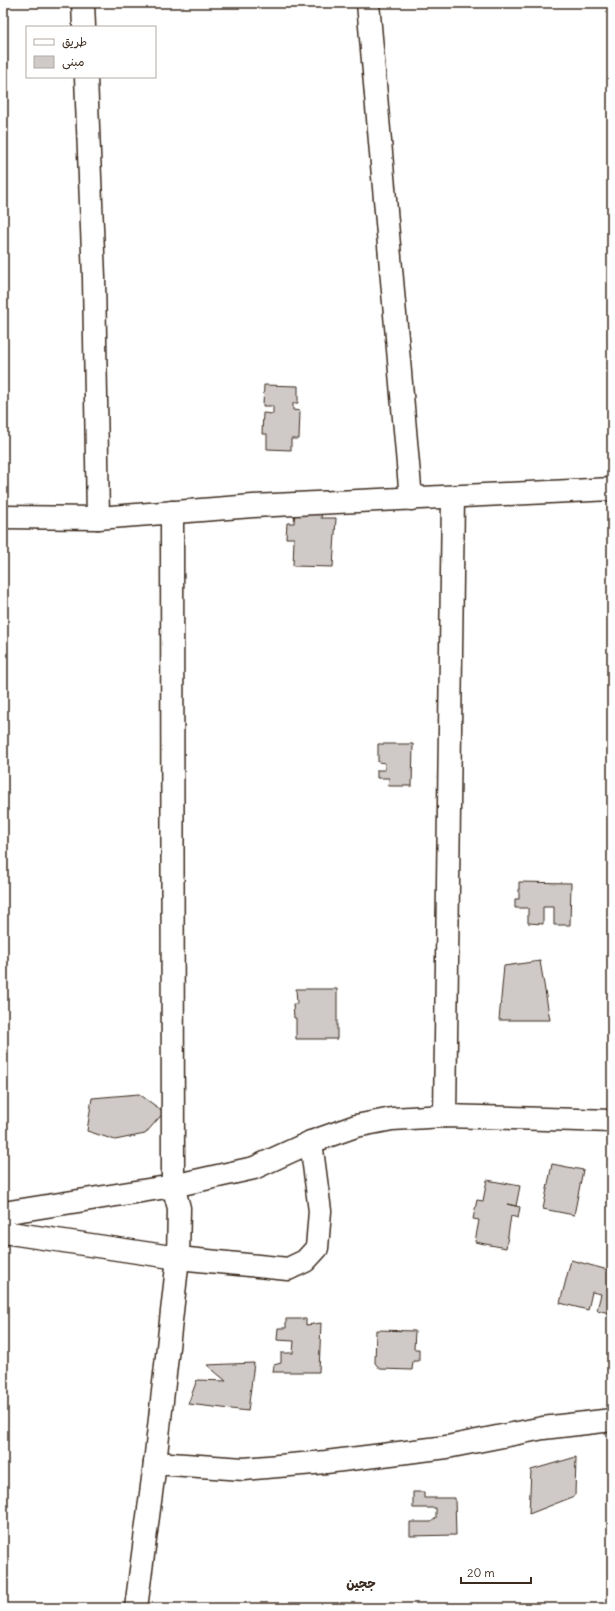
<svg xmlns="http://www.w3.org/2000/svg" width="615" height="1611" viewBox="0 0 615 1611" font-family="Delius,'Playpen Sans Arabic',sans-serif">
  <rect width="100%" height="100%" fill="#fff"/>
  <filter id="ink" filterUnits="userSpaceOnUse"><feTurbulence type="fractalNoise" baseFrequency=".025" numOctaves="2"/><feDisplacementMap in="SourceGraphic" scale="8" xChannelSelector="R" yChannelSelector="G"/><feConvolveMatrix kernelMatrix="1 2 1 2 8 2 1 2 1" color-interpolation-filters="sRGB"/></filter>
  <g filter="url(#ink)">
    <!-- building -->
    <g fill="#cfcac7" stroke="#3b2a1e">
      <polygon points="264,385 298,386 298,403 293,403 293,410 300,411 299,439 291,439 291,450 267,449 267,434 262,434 263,413 273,414 273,406 263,406"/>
      <polygon points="295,511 322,512 321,518 336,518 333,567 293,566 294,538 286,538 287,523 294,523"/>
      <rect x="608" y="668" width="4" height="16"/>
      <polygon points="378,744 413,744 412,786 388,786 389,778 377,778 377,770 385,770 385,763 378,762"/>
      <polygon points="519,882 571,883 570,925 554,925 554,907 543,907 543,924 528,923 528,908 515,908 515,899 519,899"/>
      <polygon points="540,961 550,1020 499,1020 504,966"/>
      <polygon points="296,989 337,989 337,1039 296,1039 296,1018 294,1018 293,1004 297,1004"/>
      <polygon points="139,1094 164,1112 145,1134 115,1140 87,1131 92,1098"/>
      <polygon points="552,1164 583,1170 574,1215 543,1209"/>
      <polygon points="487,1180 520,1186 516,1206 507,1204 520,1207 518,1218 511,1216 506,1248 475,1242 479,1220 473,1219 477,1200 483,1201"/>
      <polygon points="571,1260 612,1271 612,1299 609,1313 597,1310 601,1294 592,1292 588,1310 560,1303"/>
      <polygon points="286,1319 306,1319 306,1325 321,1323 319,1372 273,1372 274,1365 281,1363 281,1353 293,1353 294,1341 277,1340 278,1328 286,1328"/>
      <polygon points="376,1330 415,1331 414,1349 419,1349 419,1361 413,1361 412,1370 380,1369 375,1363"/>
      <polygon points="254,1363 248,1411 188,1404 197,1380 226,1381 207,1365"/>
      <polygon points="576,1457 575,1496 529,1514 531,1470"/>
      <polygon points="413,1492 424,1492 424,1498 455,1498 456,1535 410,1536 410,1522 431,1522 436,1518 436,1508 413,1508"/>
    </g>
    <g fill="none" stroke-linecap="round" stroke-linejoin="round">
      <!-- minor casing -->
      <g stroke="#3b2a1e" stroke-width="25">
        <g id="minor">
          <polyline points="83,3 84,27"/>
          <polyline points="368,3 411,499"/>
          <polyline points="86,77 94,278 98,518"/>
          <polyline points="3,517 98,518 253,506 612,489"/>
          <polyline points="445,1116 453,497"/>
          <polyline points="3,1213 173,1186 254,1168 311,1142 356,1126 392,1119 445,1116 612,1121"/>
          <polyline points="3,1232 178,1258 288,1269 305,1261 317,1248 320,1211 311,1142"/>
          <polyline points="155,1463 244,1469 326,1462 447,1447 543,1428 612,1420"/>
          <polyline points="136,1608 155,1463 178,1258 179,1208 173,1186 172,512"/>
        </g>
      </g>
      <!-- minor -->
      <use href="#minor" stroke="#fff" stroke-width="22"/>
    </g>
  </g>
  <g text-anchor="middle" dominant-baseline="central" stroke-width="4" stroke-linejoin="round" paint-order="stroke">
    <!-- quarter labels -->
    <g font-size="13" font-weight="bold" fill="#3b2a1e" stroke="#fff">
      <text x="361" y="1583">ججين</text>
    </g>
  </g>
  <!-- margin -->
  <rect width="615" height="1611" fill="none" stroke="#fff" stroke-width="16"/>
  <rect x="8" y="8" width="599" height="1595" fill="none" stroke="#3b2a1e" stroke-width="1.5" filter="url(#ink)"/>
  <!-- legend -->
  <rect x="26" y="26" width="130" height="52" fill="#ffffff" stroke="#b1aaa5"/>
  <rect x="34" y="39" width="20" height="6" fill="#ffffff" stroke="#b1aaa5"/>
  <text x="62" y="46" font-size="12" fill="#3b2a1e">طريق</text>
  <rect x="34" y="56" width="20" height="12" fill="#cfcac7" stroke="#b1aaa5"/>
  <text x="62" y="66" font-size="12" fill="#3b2a1e">مبنى</text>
  <!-- scale -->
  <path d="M461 1577v6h70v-6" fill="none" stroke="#3b2a1e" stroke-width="2"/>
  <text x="467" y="1577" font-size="12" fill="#3b2a1e" stroke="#ffffff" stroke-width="3" paint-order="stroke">20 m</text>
</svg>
